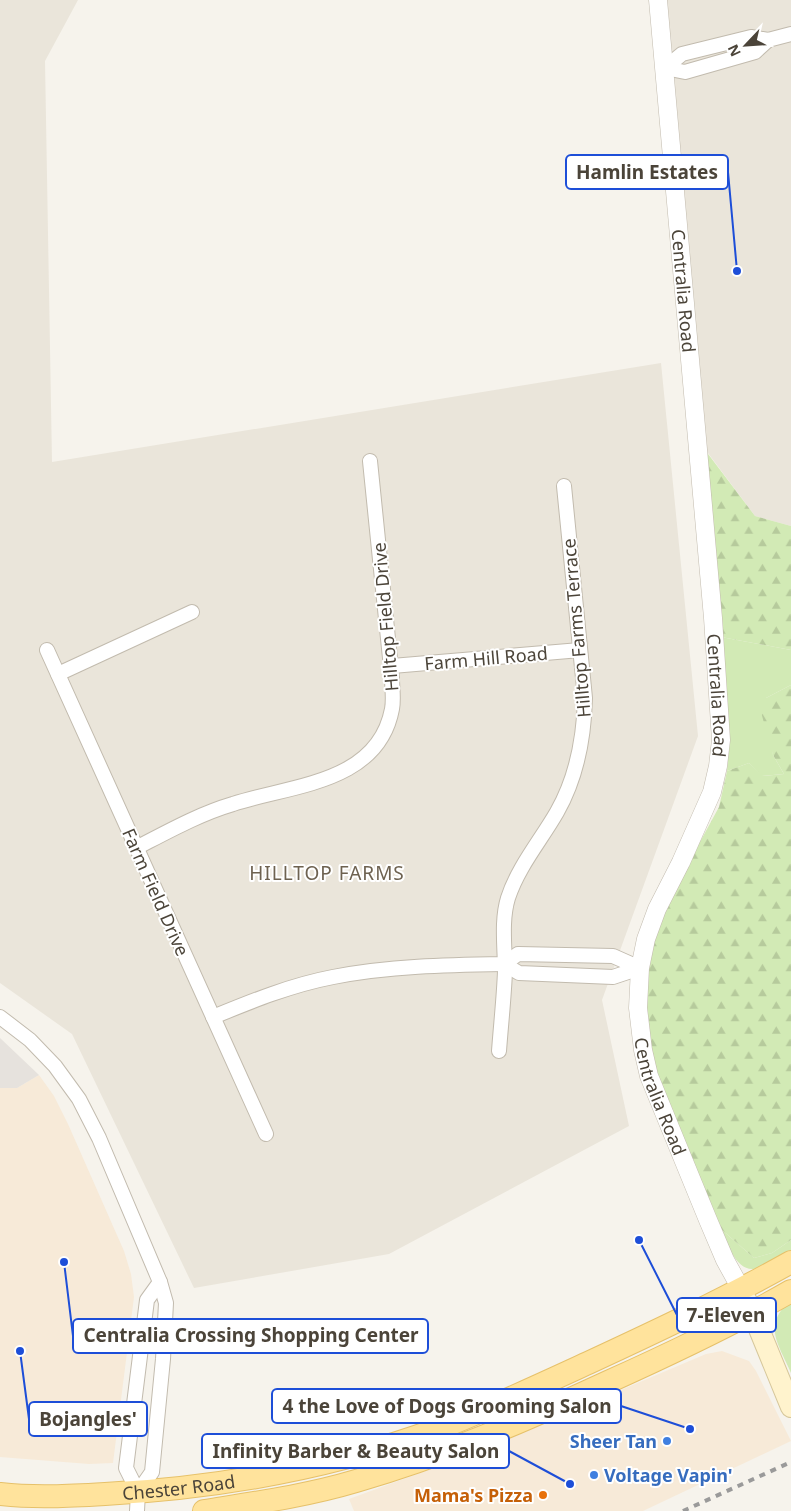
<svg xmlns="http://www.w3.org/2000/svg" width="791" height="1511" viewBox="0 0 791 1511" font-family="'Noto Sans',sans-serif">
  <defs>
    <pattern id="forest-firs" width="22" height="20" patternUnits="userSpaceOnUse" patternTransform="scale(1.25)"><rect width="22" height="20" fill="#d2eab5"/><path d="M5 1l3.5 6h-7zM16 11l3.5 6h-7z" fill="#b6ca9c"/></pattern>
  </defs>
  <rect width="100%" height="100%" fill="#f6f3ec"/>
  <!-- residential -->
  <g fill="#eae5da">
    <polygon points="0,0 78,0 45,61 52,462 661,363 698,736 602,1000 629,1126 389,1254 194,1288 72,1034 0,983"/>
    <polygon points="659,0 791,0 791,526 755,516 699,441"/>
  </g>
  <!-- commercial -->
  <g fill="#f7ead8">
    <polygon points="39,1075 54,1096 68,1124 124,1251 131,1274 134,1297 113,1463 89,1464 0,1457 0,1088 17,1088"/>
    <polygon points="722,1351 749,1361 756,1371 791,1441 643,1511 354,1511 349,1499 458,1459 706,1354"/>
  </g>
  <!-- industrial -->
  <polygon fill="#e6e2dd" points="0,1038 39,1075 17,1088 0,1088"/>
  <!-- green -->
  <g fill="#d2eab5">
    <polygon points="721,637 791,650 791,685 766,698 773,755 784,774 762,776 749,763 727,771 729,741"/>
    <path d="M721 1229 754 1258 772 1253 791 1240V1253C780 1258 769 1265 758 1268 737 1275 727 1243 721 1229Z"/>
    <path d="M791 1300V1373C778 1343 762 1325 791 1300Z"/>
  </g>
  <!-- forest -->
  <g fill="url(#forest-firs)">
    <polygon points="702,446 755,516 791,526 791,650 721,637"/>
    <polygon points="791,685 791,1240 772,1253 754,1258 721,1229 670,1118 644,1028 644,979 654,934 671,895 719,807 727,771 749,763 763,776 784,774 773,755 759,705 766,698"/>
  </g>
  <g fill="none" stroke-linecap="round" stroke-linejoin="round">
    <!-- minor casing -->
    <g stroke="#c2bbae" stroke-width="16">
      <g id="minor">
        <polyline points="665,68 682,54 751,37 768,40 791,34"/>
        <polyline points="665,68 685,72 755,52 768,40"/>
        <polyline points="47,650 266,1134"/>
        <polyline points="392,666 580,650"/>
        <polyline points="58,674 192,612"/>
        <path d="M136 848C167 832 199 814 233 804 290 785 378 784 392 709 394 699 392 688 392 678L370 461"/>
        <polyline points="504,964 519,973 613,977 640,968"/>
        <polyline points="0,1017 30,1040 55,1066 79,1099 99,1138 160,1282 166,1303 163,1359 152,1472 138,1492 137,1511"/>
        <path d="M213 1017C252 1001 291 985 333 977 389 966 447 965 504 964L518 954 613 956 640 968"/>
        <path d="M499 1051C501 1024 504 997 505 971 505 947 501 921 508 898 518 867 541 840 557 812 577 777 584 738 585 698L564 486"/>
        <polyline points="138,1492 126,1468 147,1300 160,1282"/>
      </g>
    </g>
    <!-- tertiary casing -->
    <g stroke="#c2bbae" stroke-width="19">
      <g id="tertiary">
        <path id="s1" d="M658 0 713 618 721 740 718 766 712 792 681 862 657 909 646 939 640 968 638 1008 643 1050 649 1076 708 1220 725 1260 741 1289"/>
      </g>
    </g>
    <!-- secondary casing -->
    <g stroke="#d6c79b" stroke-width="22">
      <polyline id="secondary" points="741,1289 752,1312 791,1407"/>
    </g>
    <!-- primary casing -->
    <g stroke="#e6c16a" stroke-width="24">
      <g id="primary">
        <path id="s2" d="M0 1494C35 1498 70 1496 105 1494 218 1488 331 1468 438 1429 489 1409 538 1386 588 1363 657 1331 725 1299 791 1262"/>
        <path d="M204 1511C254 1503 306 1496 356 1481 443 1456 526 1420 608 1382 670 1354 732 1325 791 1291"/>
      </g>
    </g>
    <!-- minor -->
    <use href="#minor" stroke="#fff" stroke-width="14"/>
    <!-- tertiary -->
    <use href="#tertiary" stroke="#fff" stroke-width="18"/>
    <!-- secondary -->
    <use href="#secondary" stroke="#fff3cd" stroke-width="20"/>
    <!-- primary -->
    <use href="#primary" stroke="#ffe39c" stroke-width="22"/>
    <!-- rail -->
    <polyline stroke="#9a9a9a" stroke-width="4" stroke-dasharray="6 6" stroke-linecap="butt" points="683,1511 791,1462"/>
  </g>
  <!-- markers -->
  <g fill="#3f7fe0" stroke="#fff" stroke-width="2">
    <circle cx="667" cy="1441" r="5"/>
    <circle cx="594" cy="1475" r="5"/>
  </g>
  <circle fill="#e8710a" stroke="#fff" stroke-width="2" cx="543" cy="1495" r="5"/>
  <g text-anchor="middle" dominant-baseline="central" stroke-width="4" stroke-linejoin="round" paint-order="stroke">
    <!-- street labels -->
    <g font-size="18" fill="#4b4439" stroke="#fff">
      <text stroke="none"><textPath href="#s1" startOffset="292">Centralia Road</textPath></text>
      <text transform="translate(385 617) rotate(-95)">Hilltop Field Drive</text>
      <text transform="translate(576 628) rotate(-95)">Hilltop Farms Terrace</text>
      <text transform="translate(486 658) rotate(-5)">Farm Hill Road</text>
      <text stroke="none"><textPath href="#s1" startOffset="698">Centralia Road</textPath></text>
      <text transform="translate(156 892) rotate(66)">Farm Field Drive</text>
      <text stroke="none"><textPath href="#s1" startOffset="1118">Centralia Road</textPath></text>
      <text stroke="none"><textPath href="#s2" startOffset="179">Chester Road</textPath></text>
    </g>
    <!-- shop labels -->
    <g font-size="18" font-weight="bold" fill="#366cbe" stroke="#fff" text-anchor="end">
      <text x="657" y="1441">Sheer Tan</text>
      <text x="604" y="1475" text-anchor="start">Voltage Vapin'</text>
    </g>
    <!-- food labels -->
    <g font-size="18" font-weight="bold" fill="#c56008" stroke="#fff" text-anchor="end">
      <text x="533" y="1495">Mama's Pizza</text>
    </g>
    <!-- neighbourhood labels -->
    <g font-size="19" letter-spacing="1" fill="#6e6250" stroke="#fff">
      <text x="327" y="873">HILLTOP FARMS</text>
    </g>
  </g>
  <!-- callouts -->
  <path fill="none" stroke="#1d4ed8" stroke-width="2" d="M737 271L728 172M639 1240L677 1315M64 1262L73 1336M690 1429L621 1406M20 1351L29 1419M570 1484L509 1451"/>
  <g fill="#1d4ed8" stroke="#fff" stroke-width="2">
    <circle cx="737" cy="271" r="5"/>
    <circle cx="639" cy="1240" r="5"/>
    <circle cx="64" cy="1262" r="5"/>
    <circle cx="690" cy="1429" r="5"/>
    <circle cx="20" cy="1351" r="5"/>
    <circle cx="570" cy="1484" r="5"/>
  </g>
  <g fill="#fff" stroke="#1d4ed8" stroke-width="2">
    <rect x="566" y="155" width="162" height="34" rx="5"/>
    <rect x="677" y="1298" width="99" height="34" rx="5"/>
    <rect x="73" y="1319" width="355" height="34" rx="5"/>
    <rect x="272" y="1389" width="349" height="34" rx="5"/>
    <rect x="29" y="1402" width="118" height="34" rx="5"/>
    <rect x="202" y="1434" width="307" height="34" rx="5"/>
  </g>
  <g font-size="19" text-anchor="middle" font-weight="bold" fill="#4b4439">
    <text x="647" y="179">Hamlin Estates</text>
    <text x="726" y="1322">7-Eleven</text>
    <text x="251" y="1342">Centralia Crossing Shopping Center</text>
    <text x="447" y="1413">4 the Love of Dogs Grooming Salon</text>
    <text x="88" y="1426">Bojangles'</text>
    <text x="356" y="1458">Infinity Barber &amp; Beauty Salon</text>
  </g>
  <!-- north arrow -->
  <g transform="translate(746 45) rotate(245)" stroke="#ffffff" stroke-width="4" paint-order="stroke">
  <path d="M0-4L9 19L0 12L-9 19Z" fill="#4b4439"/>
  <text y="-8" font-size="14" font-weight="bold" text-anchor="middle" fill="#4b4439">N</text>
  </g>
</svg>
